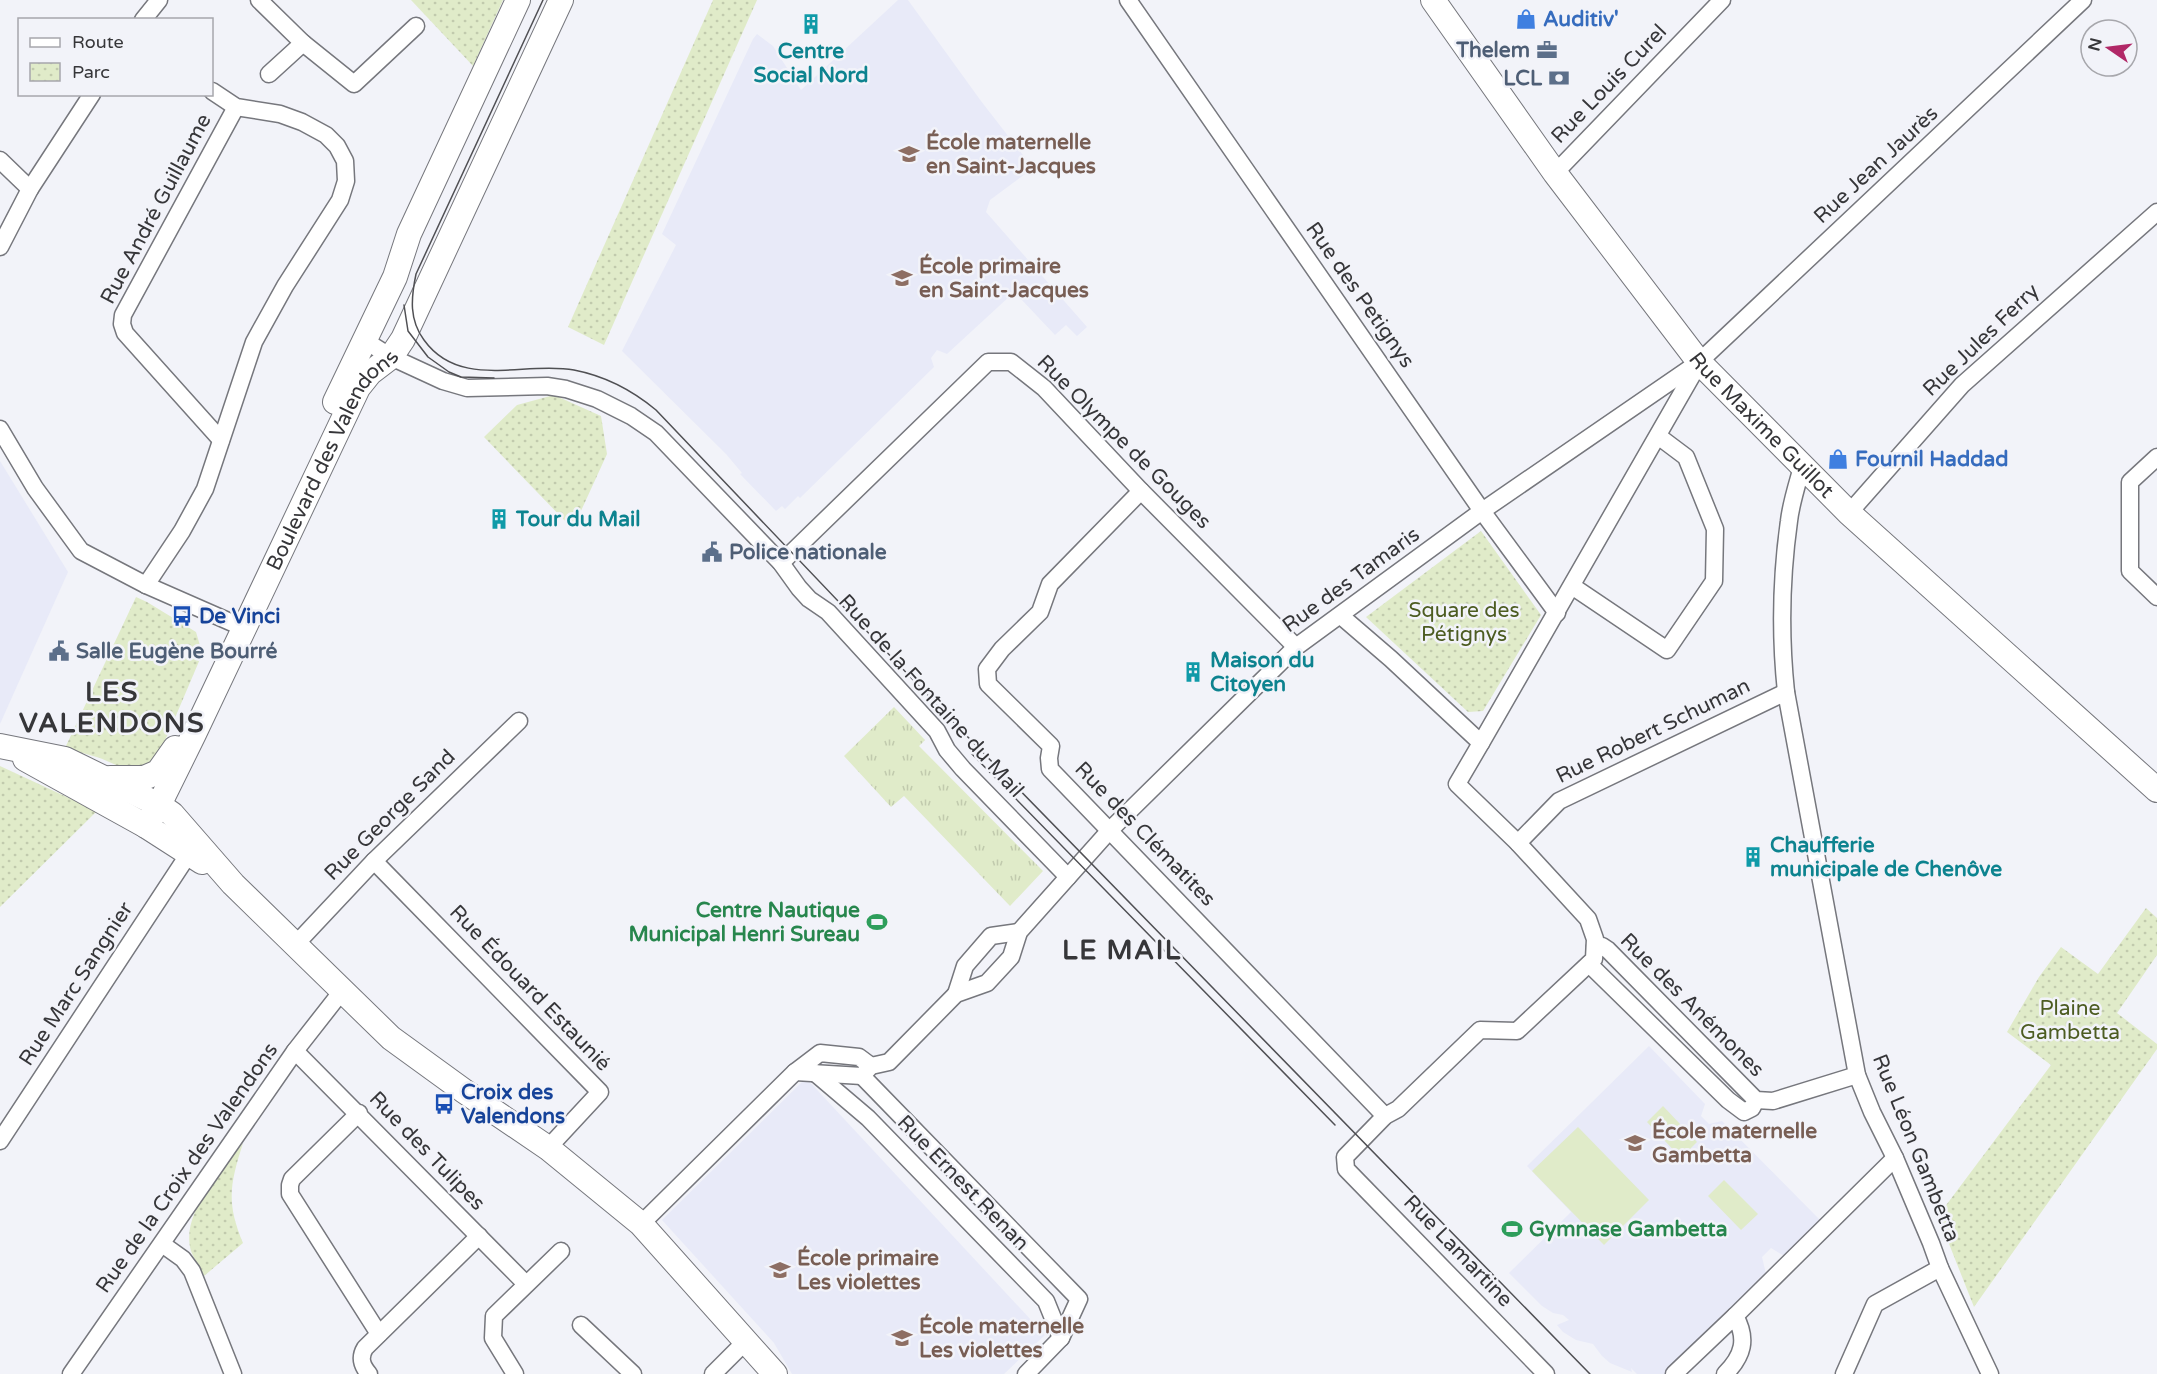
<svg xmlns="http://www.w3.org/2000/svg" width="2157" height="1374" viewBox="0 0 2157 1374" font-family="'Varela Round',sans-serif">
  <defs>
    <pattern id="grass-tufts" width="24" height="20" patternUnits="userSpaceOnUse" patternTransform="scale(1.5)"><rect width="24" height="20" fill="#e0ebc9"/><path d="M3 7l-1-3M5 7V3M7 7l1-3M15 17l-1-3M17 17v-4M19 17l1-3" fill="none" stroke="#c1caad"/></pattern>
    <pattern id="park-dots" width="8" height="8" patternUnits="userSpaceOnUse" patternTransform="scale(1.5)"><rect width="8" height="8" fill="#e0ebc9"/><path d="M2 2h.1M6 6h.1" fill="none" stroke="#c1caad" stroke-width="1.8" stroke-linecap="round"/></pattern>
  </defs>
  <rect width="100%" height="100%" fill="#f2f3f9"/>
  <!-- built -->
  <g fill="#e8eaf8">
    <polygon points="898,0 908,0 981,101 1033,168 990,200 986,212 1087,327 1077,336 1066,325 1055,335 1020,298 1011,295 947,354 937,350 931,358 934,367 800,498 798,496 785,509 782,506 776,511 740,474 742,473 726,454 622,351 676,245 662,234 753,39 757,34 773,46 801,90"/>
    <polygon points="0,461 68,572 0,724"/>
    <polygon points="1649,1046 1705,1104 1701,1116 1709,1124 1722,1121 1821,1221 1784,1256 1771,1248 1762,1257 1766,1274 1666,1374 1637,1374 1631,1368 1632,1372 1610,1363 1602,1356 1593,1344 1576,1340 1563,1332 1557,1325 1569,1320 1563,1315 1553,1313 1542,1306 1509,1273 1571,1212 1527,1166"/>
    <polygon points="806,1078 1045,1335 1004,1374 792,1374 774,1343 662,1220"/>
  </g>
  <!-- grass -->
  <polygon fill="url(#grass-tufts)" points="894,707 925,740 919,746 1043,871 1010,906 904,796 891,807 844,756"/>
  <!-- park -->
  <g fill="url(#park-dots)">
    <polygon points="411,0 503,0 473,66"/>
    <polygon points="713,0 757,0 604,345 568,327"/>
    <polygon points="554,395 601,416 607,454 575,524 570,519 565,521 484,437 517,405"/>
    <polygon points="1481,531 1541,615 1483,711 1468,712 1366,617"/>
    <polygon points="136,597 147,602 196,632 201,649 200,659 169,732 154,762 132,772 100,758 65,748"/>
    <polygon points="0,766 97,811 0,907"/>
    <polygon points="2146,908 2157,918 2157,955 2117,1013 2157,1044 2157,1049 1974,1307 1938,1216 2051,1065 2007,1032 2039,977 2061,947 2098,974"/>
    <path d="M243 1143C230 1184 226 1203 243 1243L204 1276C200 1268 194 1259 191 1251 180 1213 222 1171 243 1143Z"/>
  </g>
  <!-- pitch -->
  <g fill="#e0ebc9">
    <polygon points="1663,1106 1697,1142 1681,1158 1647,1122"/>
    <polygon points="1578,1127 1649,1200 1604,1245 1532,1171"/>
    <polygon points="1724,1180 1758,1214 1741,1230 1708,1196"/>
  </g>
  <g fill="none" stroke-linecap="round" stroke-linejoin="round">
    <!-- street casing -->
    <g stroke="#76777d" stroke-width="19">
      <g id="street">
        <polyline points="259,0 303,43 354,84 416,26"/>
        <polyline points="1128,0 1482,511 1557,613"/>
        <polyline points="143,20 159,0"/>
        <polyline points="269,74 303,43"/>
        <polyline points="0,160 30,189"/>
        <polyline points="1555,173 1722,0"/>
        <polyline points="0,247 30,189 92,94"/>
        <polyline points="364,340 391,357 443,381 467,388 547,386 566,389 597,399 631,416 656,433 781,563 799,588 809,599 828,612 937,731 947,750 963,769 1068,877"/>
        <polyline points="0,429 35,488 81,551 146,585 244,628"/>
        <polyline points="221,440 125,333 122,324 123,315 236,107"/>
        <polyline points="2157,457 2130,482 2130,571 2157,597"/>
        <path d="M1802 467C1797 485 1791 503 1789 521 1781 578 1780 635 1786 692L1857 1075 1872 1112 1895 1158 1931 1243 1940 1268 1990 1374"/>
        <polyline points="1141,491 1050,584 1040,612 1002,649 987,669 988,684 1051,746 1049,758 1050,769 1385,1116"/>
        <polyline points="1849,513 1962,385 2157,212"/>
        <polyline points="781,563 988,362 1011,362 1044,388 1141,491 1296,647"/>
        <polyline points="146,585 182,531 205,489 254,342 285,286 340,200 346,181 345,161 337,146 326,135 302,122 280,114 236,107 212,91"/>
        <polyline points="1572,586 1667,650 1714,581 1715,529 1686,457 1658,436"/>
        <polyline points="1341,616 1391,659 1481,743 1457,784 1518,843 1588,919 1595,939 1594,959 1517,1031 1480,1030 1398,1109 1385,1116 1345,1157 1346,1169 1546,1374"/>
        <polyline points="1481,743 1698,365"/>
        <polyline points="1518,843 1559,801 1786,692"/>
        <polyline points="374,861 600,1092 548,1148"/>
        <polyline points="296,944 374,861 519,721"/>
        <polyline points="1595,946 1602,946 1608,950 1756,1100 1773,1101 1857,1075"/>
        <polyline points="1589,964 1728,1100 1744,1112 1752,1108 1756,1100"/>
        <polyline points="956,994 965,966 991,936 1019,932"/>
        <polyline points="295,1051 526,1284"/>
        <polyline points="795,1072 862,1076 871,1066 889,1062 956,994 987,983 1011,957 1019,932 1110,830 1296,647 1482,511 1699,362 2083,0"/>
        <polyline points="815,1073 868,1118 1046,1301 1061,1338"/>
        <polyline points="862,1076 1079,1299 1061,1338 1026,1374"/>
        <polyline points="359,1113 292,1179 290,1185 290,1194 379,1334"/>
        <polyline points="0,1141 190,852"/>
        <polyline points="641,1224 795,1072 820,1053 859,1057 871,1066"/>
        <polyline points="162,1244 183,1259 192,1271 233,1374"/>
        <polyline points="1735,1316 1895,1158"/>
        <polyline points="581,1325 633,1374"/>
        <polyline points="71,1374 295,1051 342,991"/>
        <path d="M369 1374C362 1366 359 1358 365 1348L479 1236"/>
        <polyline points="515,1374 493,1338 494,1316 561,1251"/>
        <polyline points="713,1374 747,1340"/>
        <path d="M1674 1374 1735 1316C1748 1339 1743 1356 1725 1374"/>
        <polyline points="1844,1374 1875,1304 1940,1268"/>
      </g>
    </g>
    <!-- secondary casing -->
    <g stroke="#76777d" stroke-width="26">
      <g id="secondary">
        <path id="s1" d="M1433 0 1555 173 1699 362 1849 513 2157 790"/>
        <polyline points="335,402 395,277 409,234 518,0"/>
        <polyline points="0,746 65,759 159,805 172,814 233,884 391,1038 464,1091 548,1148 641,1224 775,1374"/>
        <polyline points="25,759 146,826 202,862"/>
        <polyline points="110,778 144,778 158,772 175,748"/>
        <path id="s2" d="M146 826 159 805 194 734 358 388 370 373 391 357 403 339 561 0"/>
      </g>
    </g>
    <!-- street -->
    <use href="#street" stroke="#fff" stroke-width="16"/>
    <!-- secondary -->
    <use href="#secondary" stroke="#fff" stroke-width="24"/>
    <!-- tram -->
    <g stroke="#505054" stroke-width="1.5">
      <path d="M543 0 416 274C411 298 409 320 424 340 460 390 524 361 574 370 605 376 632 390 656 410L960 729 1590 1374"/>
      <polyline points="404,305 408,331 428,357 449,372 461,377 494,378"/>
      <polyline points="972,754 1335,1125"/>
    </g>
  </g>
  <!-- icons -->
  <defs>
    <g id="shop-bare" transform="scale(1.62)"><path d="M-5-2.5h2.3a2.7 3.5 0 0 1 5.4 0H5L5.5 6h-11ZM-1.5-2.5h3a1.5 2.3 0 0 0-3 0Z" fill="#3f7fe0" stroke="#f2f3f9" stroke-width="2.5" paint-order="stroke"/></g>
    <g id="building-bare" transform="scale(1.62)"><path d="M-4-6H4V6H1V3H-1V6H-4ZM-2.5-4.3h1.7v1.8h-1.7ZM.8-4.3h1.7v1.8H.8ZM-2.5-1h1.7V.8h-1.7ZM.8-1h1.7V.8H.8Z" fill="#0f9aa8" stroke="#f2f3f9" stroke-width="2.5" paint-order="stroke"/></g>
    <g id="office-bare" transform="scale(1.62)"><path d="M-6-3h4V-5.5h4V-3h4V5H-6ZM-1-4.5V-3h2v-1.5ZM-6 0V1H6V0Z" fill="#5c6f8a" stroke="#f2f3f9" stroke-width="2.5" paint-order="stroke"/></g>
    <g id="bank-bare" transform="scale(1.62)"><path d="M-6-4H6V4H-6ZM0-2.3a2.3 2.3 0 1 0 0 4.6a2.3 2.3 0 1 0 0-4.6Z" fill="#5c6f8a" stroke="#f2f3f9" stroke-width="2.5" paint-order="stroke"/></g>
    <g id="school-bare" transform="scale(1.62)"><path d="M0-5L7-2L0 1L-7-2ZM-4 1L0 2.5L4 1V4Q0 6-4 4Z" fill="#8d6e63" stroke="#f2f3f9" stroke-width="2.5" paint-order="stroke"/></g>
    <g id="civic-bare" transform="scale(1.62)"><path d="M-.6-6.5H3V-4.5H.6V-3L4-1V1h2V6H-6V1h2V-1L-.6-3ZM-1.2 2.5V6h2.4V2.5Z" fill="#5c6f8a" stroke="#f2f3f9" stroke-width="2.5" paint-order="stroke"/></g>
    <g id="bus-bare" transform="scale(1.62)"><path d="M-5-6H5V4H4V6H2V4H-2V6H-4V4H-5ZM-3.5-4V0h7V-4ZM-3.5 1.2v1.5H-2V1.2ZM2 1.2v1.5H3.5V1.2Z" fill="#1a4fb4" stroke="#f2f3f9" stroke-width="2.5" paint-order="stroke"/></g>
    <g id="stadium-bare" transform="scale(1.62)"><path d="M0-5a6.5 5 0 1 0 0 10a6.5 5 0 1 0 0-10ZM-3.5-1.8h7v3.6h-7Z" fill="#2e9e5b" stroke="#f2f3f9" stroke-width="2.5" paint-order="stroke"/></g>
  </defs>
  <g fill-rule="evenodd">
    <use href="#shop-bare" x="1526" y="19"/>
    <use href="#building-bare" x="811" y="24"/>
    <use href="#office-bare" x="1547" y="50"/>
    <use href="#bank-bare" x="1559" y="78"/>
    <use href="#school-bare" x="909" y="154"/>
    <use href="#school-bare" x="902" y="278"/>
    <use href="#shop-bare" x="1838" y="459"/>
    <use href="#building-bare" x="499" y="519"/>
    <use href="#civic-bare" x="712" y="552"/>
    <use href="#bus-bare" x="182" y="616"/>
    <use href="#civic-bare" x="59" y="651"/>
    <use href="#building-bare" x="1193" y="672"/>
    <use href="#building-bare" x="1753" y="857"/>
    <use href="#stadium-bare" x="877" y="922"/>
    <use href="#bus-bare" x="444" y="1104"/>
    <use href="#school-bare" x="1635" y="1143"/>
    <use href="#stadium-bare" x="1512" y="1229"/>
    <use href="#school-bare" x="780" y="1270"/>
    <use href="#school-bare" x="902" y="1338"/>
  </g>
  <g text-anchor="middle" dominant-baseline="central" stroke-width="5" stroke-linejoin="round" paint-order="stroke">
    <!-- shop labels -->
    <g font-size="21" font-weight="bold" fill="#366cbe" stroke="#f2f3f9" text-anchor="start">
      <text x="1543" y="19">Auditiv'</text>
      <text x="1855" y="459">Fournil Haddad</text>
    </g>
    <!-- service labels -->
    <g font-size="21" font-weight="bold" fill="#4e5e75" stroke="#f2f3f9" text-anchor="end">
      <text x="1530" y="50">Thelem</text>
      <text x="1542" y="78">LCL</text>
      <text x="729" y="552" text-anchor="start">Police nationale</text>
      <text x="76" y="651" text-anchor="start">Salle Eugène Bourré</text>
    </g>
    <!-- culture labels -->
    <g font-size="21" font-weight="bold" fill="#0d838f" stroke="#f2f3f9" text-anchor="start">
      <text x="811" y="51" text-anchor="middle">Centre<tspan x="811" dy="24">Social Nord</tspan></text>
      <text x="516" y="519">Tour du Mail</text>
      <text x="1210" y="660">Maison du<tspan x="1210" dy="24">Citoyen</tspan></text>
      <text x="1770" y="845">Chaufferie<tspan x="1770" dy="24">municipale de Chenôve</tspan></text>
    </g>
    <!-- street labels -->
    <g font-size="21" fill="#363639" stroke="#f2f3f9">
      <text transform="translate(1609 84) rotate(-46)">Rue Louis Curel</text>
      <text transform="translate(1876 165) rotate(-43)">Rue Jean Jaurès</text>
      <text transform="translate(156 209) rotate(-62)">Rue André Guillaume</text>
      <text transform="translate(1360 295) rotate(55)">Rue des Petignys</text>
      <text transform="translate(1981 340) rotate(-44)">Rue Jules Ferry</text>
      <text stroke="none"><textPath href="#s1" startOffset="538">Rue Maxime Guillot</textPath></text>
      <text transform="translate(1124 442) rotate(45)">Rue Olympe de Gouges</text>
      <text stroke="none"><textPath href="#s2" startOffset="412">Boulevard des Valendons</textPath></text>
      <text transform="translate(1351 580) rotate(-36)">Rue des Tamaris</text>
      <text transform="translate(931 696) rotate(48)">Rue de la Fontaine du Mail</text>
      <text transform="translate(1653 731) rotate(-26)">Rue Robert Schuman</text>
      <text transform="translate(390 815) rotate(-45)">Rue George Sand</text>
      <text transform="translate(1145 834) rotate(46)">Rue des Clématites</text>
      <text transform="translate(76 984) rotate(-57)">Rue Marc Sangnier</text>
      <text transform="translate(530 988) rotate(46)">Rue Édouard Estaunié</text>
      <text transform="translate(1692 1005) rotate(45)">Rue des Anémones</text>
      <text transform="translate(1916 1148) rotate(68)">Rue Léon Gambetta</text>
      <text transform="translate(427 1151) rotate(46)">Rue des Tulipes</text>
      <text transform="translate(187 1168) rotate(-55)">Rue de la Croix des Valendons</text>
      <text transform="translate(963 1183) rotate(46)">Rue Ernest Renan</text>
      <text transform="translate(1458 1251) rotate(46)">Rue Lamartine</text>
    </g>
    <!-- education labels -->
    <g font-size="21" font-weight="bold" fill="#785e54" stroke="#f2f3f9" text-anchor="start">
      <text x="926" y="142">École maternelle<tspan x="926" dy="24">en Saint-Jacques</tspan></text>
      <text x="919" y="266">École primaire<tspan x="919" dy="24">en Saint-Jacques</tspan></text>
      <text x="1652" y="1131">École maternelle<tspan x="1652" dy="24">Gambetta</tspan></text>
      <text x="797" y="1258">École primaire<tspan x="797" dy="24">Les violettes</tspan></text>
      <text x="919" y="1326">École maternelle<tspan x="919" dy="24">Les violettes</tspan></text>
    </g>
    <!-- park labels -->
    <g font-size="21" fill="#4c5c21" stroke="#f2f3f9">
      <text x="1464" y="610">Square des<tspan x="1464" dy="24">Pétignys</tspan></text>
      <text x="2070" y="1008">Plaine<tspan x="2070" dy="24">Gambetta</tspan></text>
    </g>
    <!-- transit labels -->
    <g font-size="21" font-weight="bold" fill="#164399" stroke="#f2f3f9" text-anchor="start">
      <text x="199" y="616">De Vinci</text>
      <text x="461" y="1092">Croix des<tspan x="461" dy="24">Valendons</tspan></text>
    </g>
    <!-- leisure labels -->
    <g font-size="21" font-weight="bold" fill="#27864d" stroke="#f2f3f9" text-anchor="end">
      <text x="860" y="910">Centre Nautique<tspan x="860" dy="24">Municipal Henri Sureau</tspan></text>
      <text x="1529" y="1229" text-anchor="start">Gymnase Gambetta</text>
    </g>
    <!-- district labels -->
    <g font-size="27" font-weight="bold" letter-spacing="1.5" fill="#363639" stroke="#f2f3f9">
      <text x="112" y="692">LES<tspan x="112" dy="31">VALENDONS</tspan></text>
      <text x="1122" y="950">LE MAIL</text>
    </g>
  </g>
  <!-- legend -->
  <rect x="18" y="18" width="195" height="78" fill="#f2f3f9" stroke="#a7a7ac" stroke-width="1.5"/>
  <rect x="30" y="38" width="30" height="9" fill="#ffffff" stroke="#a7a7ac" stroke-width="1.5"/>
  <text x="72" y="48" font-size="18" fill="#363639">Route</text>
  <rect x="30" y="63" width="30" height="18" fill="url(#park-dots)" stroke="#a7a7ac" stroke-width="1.5"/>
  <text x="72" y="78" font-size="18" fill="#363639">Parc</text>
  <!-- north arrow -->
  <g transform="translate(2109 48) rotate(284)"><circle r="28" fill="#f2f3f9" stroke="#a7a7ac" stroke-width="1.5"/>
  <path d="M0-4.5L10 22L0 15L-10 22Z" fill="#b12867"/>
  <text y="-9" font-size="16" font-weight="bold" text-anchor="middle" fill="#363639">N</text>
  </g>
</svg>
